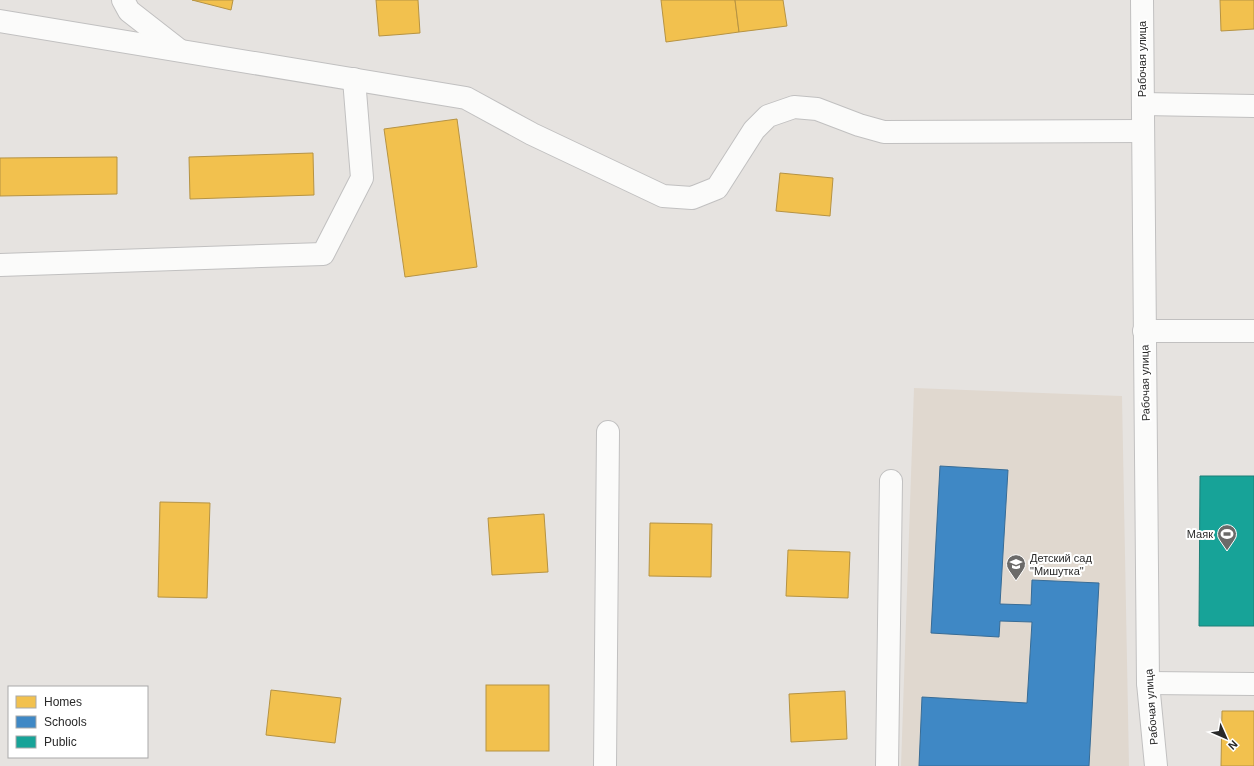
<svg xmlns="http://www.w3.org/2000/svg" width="1254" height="766" viewBox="0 0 1254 766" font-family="Arial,sans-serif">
  <rect width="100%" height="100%" fill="#e6e3e0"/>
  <!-- education -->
  <polygon fill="#e0d8cf" points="914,388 1122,396 1129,766 901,766"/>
  <!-- homes -->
  <g fill="#f2c14e" stroke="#b69343">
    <polygon points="192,0 233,0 231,10"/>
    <polygon points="376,0 418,0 420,33 379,36"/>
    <polygon points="661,0 735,0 739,32 666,42"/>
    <polygon points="735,0 783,0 787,26 739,32"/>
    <polygon points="1220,0 1254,0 1254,29 1221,31"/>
    <polygon points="457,119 477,267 405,277 384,129"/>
    <polygon points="313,153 314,195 190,199 189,157"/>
    <polygon points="117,157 117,194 0,196 0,158"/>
    <polygon points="780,173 833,178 830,216 776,211"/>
    <polygon points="160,502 210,503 207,598 158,597"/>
    <polygon points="544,514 548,572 492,575 488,518"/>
    <polygon points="650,523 712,524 711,577 649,576"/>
    <polygon points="788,550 850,552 848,598 786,596"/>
    <rect x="486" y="685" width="63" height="66"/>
    <polygon points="271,690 341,698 335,743 266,735"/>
    <polygon points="845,691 847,739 791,742 789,694"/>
    <polygon points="1222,711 1254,711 1254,766 1221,766"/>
  </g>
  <!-- schools -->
  <polygon fill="#3f88c5" stroke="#386c96" points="940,466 1008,470 1000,604 1031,605 1032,580 1099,583 1089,766 919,766 922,697 1027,703 1032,622 1000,621 999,637 931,633"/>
  <!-- public -->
  <polygon fill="#17a398" stroke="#1c7e77" points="1200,476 1254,476 1254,626 1199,626"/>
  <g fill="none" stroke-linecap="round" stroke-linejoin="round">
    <!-- minor casing -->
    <g stroke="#c1c0c0" stroke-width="24">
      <g id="minor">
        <polyline points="123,0 129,11 179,50"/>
        <polyline points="1142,0 1148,683 1156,766"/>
        <polyline points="0,21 466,98 532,134 663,196 692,198 717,188 754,130 768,116 794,107 817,109 859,125 884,132 1143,131"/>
        <polyline points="1143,104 1254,106"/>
        <polyline points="0,265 323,254 362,178 354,79"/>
        <polyline points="1144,331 1254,331"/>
        <polyline points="1148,683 1254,684"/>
        <polyline points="605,766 608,432"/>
        <polyline points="887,766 891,481"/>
      </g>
    </g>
    <!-- minor -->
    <use href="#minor" stroke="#fbfbfa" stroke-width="22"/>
  </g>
  <!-- icons -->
  <defs>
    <g id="stadium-pin" transform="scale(1)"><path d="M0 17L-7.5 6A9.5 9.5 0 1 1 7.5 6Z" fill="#6b6a69" stroke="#fff"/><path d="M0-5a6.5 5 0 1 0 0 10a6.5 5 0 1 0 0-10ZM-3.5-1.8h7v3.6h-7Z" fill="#fff"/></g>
    <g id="school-pin" transform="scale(1)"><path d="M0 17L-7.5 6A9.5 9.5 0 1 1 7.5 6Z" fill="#6b6a69" stroke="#fff"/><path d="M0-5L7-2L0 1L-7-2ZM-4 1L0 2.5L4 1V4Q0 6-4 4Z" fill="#fff"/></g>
  </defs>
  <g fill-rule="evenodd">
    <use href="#stadium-pin" x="1227" y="534"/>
    <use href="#school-pin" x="1016" y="564"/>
  </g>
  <g text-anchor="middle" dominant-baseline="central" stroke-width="4" stroke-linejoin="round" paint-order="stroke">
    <!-- street labels -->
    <g font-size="11" fill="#292929" stroke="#fff">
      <text transform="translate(1142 59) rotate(-90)">Рабочая улица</text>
      <text transform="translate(1145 383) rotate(-91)">Рабочая улица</text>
      <text transform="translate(1151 707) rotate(-94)">Рабочая улица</text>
    </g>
    <!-- poi labels -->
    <g font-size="11" fill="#292929" stroke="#fff" text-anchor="end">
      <text x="1213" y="534">Маяк</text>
      <text x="1030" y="558" text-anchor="start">Детский сад<tspan x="1030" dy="13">"Мишутка"</tspan></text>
    </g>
  </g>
  <!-- legend -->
  <rect x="8" y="686" width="140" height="72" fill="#ffffff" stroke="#a9a9a9"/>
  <rect x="16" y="696" width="20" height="12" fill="#f2c14e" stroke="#a9a9a9"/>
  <text x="44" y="706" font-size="12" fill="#292929">Homes</text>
  <rect x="16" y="716" width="20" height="12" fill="#3f88c5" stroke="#a9a9a9"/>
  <text x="44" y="726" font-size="12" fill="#292929">Schools</text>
  <rect x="16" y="736" width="20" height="12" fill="#17a398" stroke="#a9a9a9"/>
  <text x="44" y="746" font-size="12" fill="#292929">Public</text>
  <!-- north arrow -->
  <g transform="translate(1226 738) rotate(135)" stroke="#ffffff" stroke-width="3" paint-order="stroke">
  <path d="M0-3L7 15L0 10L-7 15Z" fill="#292929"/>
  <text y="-6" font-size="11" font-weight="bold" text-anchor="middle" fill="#292929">N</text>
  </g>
</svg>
